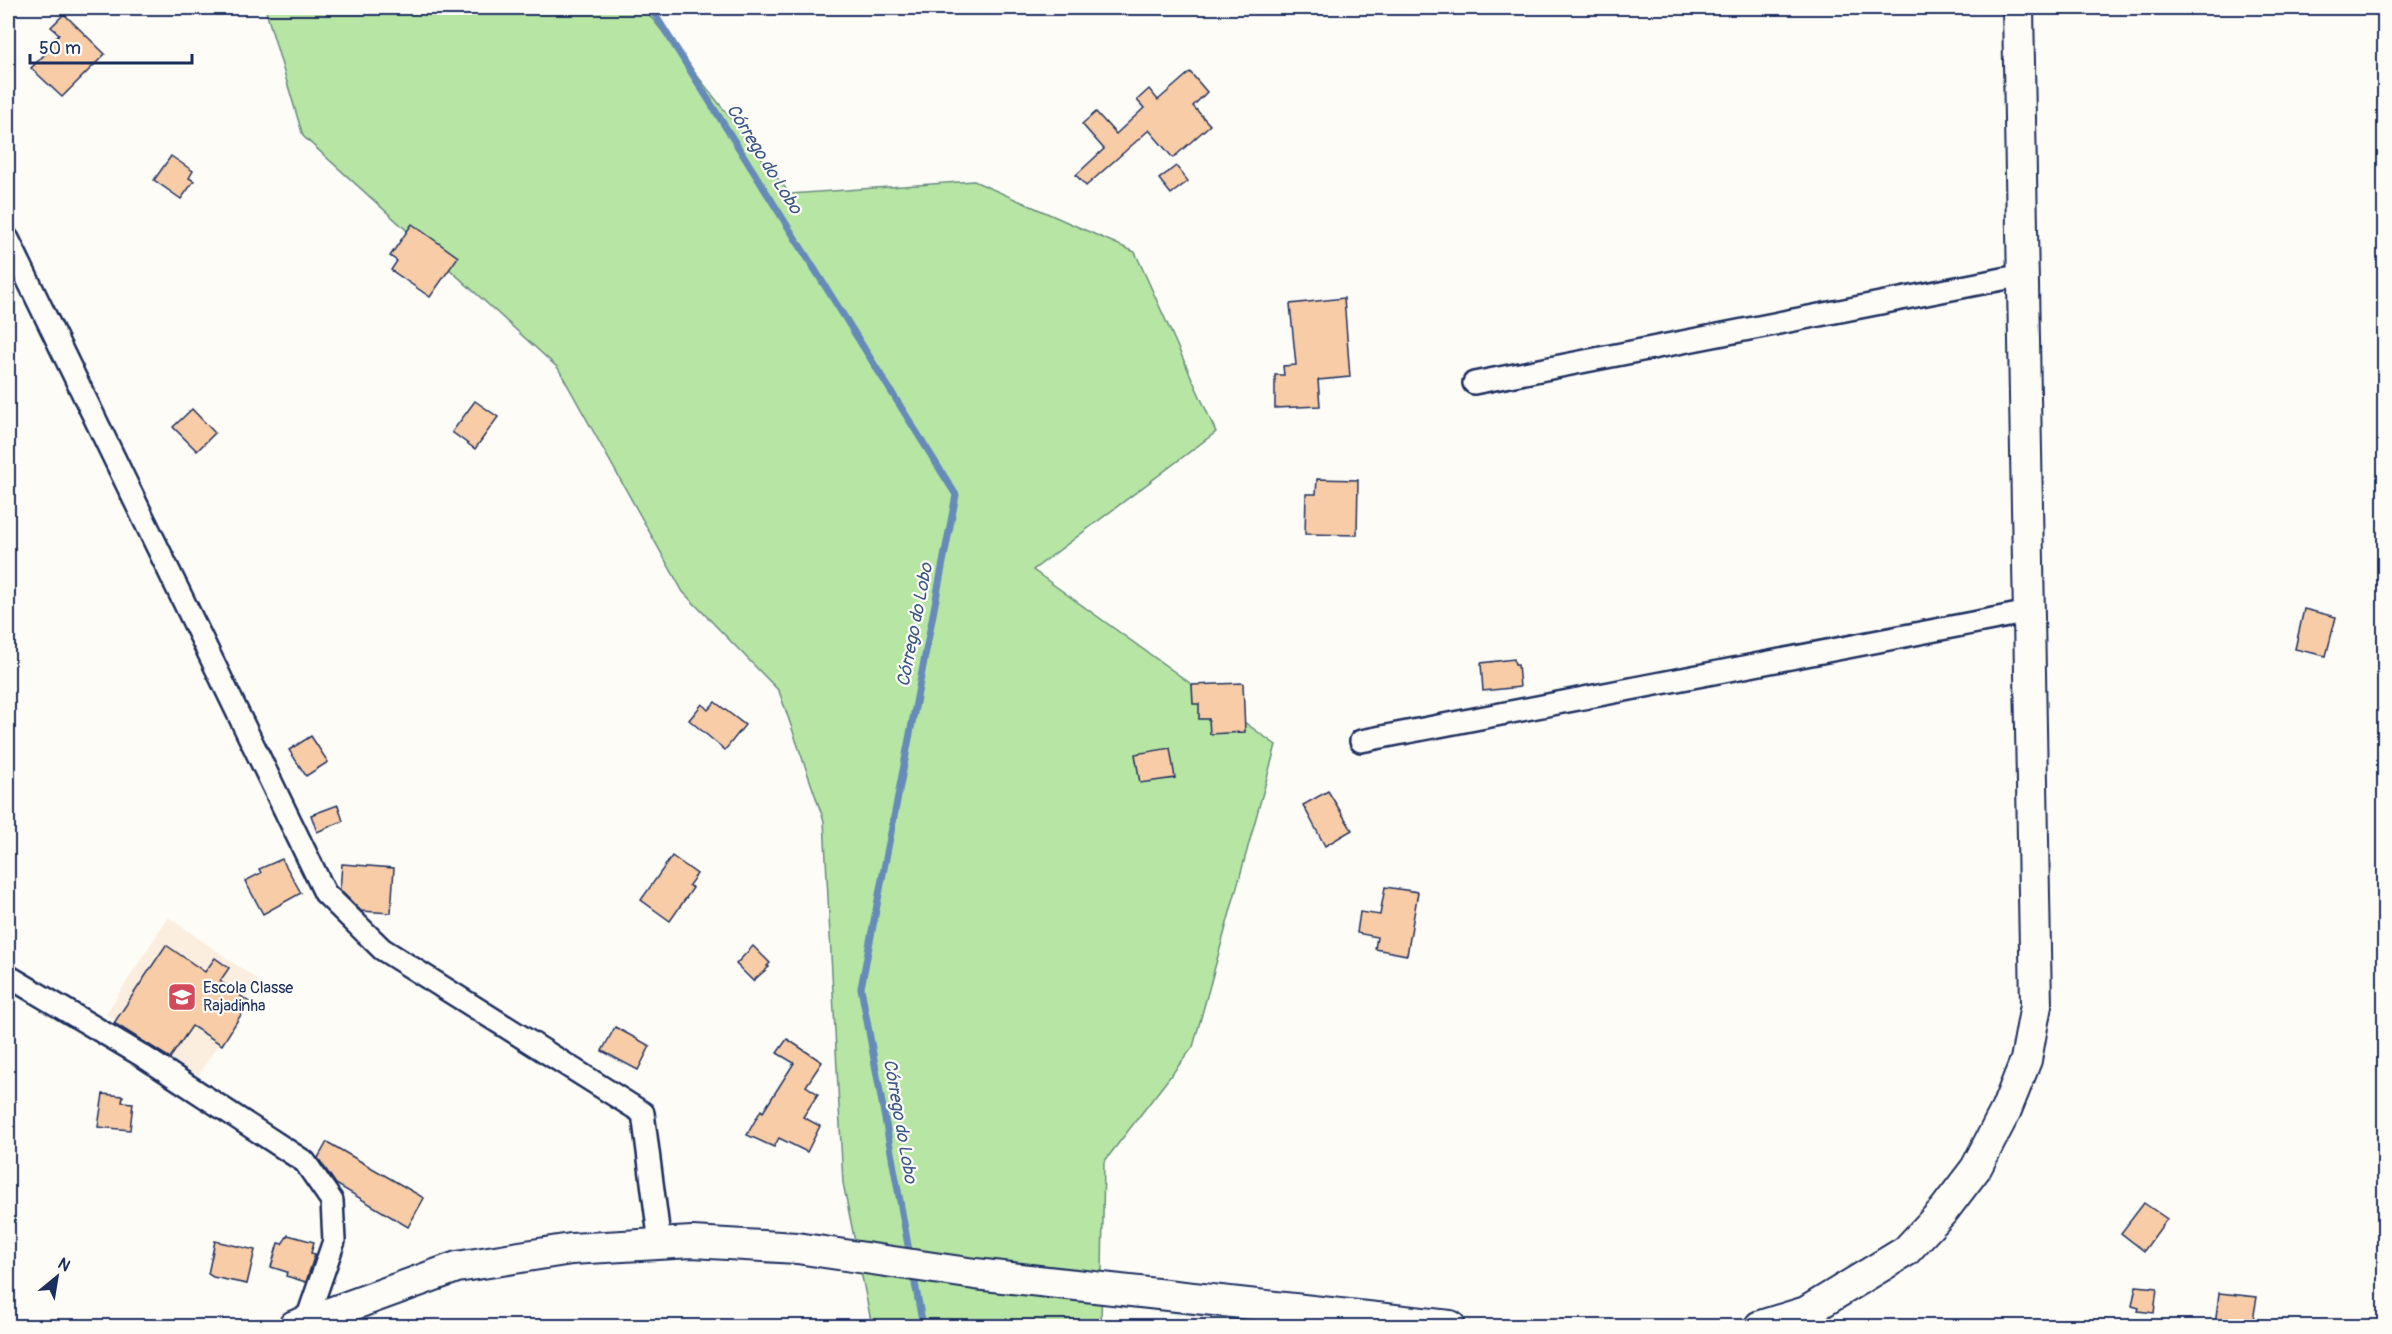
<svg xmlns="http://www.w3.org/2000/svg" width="2392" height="1334" viewBox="0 0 2392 1334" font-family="Pangolin,sans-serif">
  <rect width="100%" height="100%" fill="#fdfcf7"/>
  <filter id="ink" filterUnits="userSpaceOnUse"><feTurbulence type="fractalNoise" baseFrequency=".0167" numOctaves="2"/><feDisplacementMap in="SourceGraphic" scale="12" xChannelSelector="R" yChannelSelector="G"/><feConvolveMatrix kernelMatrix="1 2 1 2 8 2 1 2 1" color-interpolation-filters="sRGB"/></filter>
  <g filter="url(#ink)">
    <!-- built -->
    <polygon fill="#fbeedf" points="168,917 258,980 198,1076 106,1014"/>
    <!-- green -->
    <polygon fill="#b7e5a3" stroke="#698a80" stroke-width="1.5" points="265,8 644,8 790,194 974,181 1135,252 1216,432 1033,570 1276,745 1193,1047 1104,1162 1101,1326 872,1326 843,1183 824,821 779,691 683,592 558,368 303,136"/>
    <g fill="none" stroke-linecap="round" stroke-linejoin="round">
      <!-- stream -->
      <g stroke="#668bb8" stroke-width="7">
        <polyline points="651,8 956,495 861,988 910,1256"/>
        <polyline points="913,1273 923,1326"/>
      </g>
    </g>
    <!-- building -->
    <g fill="#f7cca6" stroke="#1b2f5e" stroke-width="1.5">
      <polygon points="64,14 105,54 62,97 31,68 50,49 47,47 59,34 51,27"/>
      <polygon points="1190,72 1207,92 1193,106 1210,125 1173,158 1149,130 1086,186 1076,175 1104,149 1082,124 1096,112 1116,134 1144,108 1137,100 1149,89 1158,100"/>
      <polygon points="171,156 193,171 189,178 194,181 181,199 154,180"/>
      <polygon points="1176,166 1188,181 1171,194 1159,179"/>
      <polygon points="412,224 458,257 430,297 391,270 397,261 390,256"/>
      <polygon points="1344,298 1350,377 1318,380 1320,406 1275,408 1275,375 1284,375 1283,366 1296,365 1290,304"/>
      <polygon points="475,401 498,417 475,449 452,432"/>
      <polygon points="192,409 215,433 197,451 173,427"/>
      <polygon points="1317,479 1358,480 1357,535 1305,534 1306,494 1316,494"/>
      <polygon points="2304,609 2336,617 2326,656 2295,649"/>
      <polygon points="1514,659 1515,665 1518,665 1520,687 1483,691 1481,663"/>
      <polygon points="1243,683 1245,732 1210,734 1209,719 1199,719 1199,704 1193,704 1192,685"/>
      <polygon points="715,702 745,725 725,750 689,720 702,704 708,710"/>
      <polygon points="311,736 328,762 306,776 289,750"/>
      <polygon points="1170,748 1175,778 1140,783 1135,754"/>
      <polygon points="1328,791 1352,830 1325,846 1303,805"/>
      <polygon points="338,805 343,821 317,832 311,815"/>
      <polygon points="672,856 697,874 689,885 693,888 670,921 641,900"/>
      <polygon points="282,859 301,893 263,914 245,881 261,873 259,869"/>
      <polygon points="342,864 394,868 391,913 361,911 340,890"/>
      <polygon points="1385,887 1418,892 1407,955 1375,949 1377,937 1357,933 1360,912 1380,915"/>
      <polygon points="166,945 205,972 215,958 229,968 220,981 249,1002 222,1045 192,1026 170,1058 114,1023"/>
      <polygon points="753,946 770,963 767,966 769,967 753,981 736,964"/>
      <polygon points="615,1027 650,1046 638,1070 602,1051"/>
      <polygon points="787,1039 822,1062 806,1086 818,1094 803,1117 820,1126 807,1152 779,1138 774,1147 747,1135 761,1110 763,1112 794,1063 777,1053"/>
      <polygon points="103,1094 123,1096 122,1102 133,1103 130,1130 98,1127"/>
      <polygon points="327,1142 424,1198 408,1227 336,1184 318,1158"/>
      <polygon points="2144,1203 2167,1219 2144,1251 2121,1233"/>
      <polygon points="288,1235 314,1242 311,1253 315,1254 306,1282 286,1276 287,1272 271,1267 278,1243 282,1244"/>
      <polygon points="215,1241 255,1250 247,1284 213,1277 208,1274"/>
      <polygon points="2136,1286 2157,1288 2154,1313 2138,1311 2139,1308 2132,1306"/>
      <polygon points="2219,1293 2257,1297 2252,1326 2215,1326"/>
    </g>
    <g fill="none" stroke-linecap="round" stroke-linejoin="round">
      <!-- street casing -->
      <g stroke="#1b2f5e" stroke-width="26">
        <g id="street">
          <polyline points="8,239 325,893 382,949 643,1113 660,1244"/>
          <polyline points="1474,383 2023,275"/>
          <polyline points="1361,741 2029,612"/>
          <polyline points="8,976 141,1055 305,1162 332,1201 334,1241 306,1322"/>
        </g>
      </g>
      <!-- secondary casing -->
      <g stroke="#1b2f5e" stroke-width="34">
        <g id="secondary">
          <polyline points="294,1326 457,1267 571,1249 692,1242 797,1248 975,1274 1450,1326"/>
          <polyline points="1760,1326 1806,1312 1906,1251 1944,1210 1976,1168 2006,1110 2026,1060 2036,1005 2018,8"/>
        </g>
      </g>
      <!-- street -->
      <use href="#street" stroke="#fdfcf7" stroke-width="21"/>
      <!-- secondary -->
      <use href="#secondary" stroke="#fdfcf7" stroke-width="30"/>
    </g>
  </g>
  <!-- icons -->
  <defs>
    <g id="school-square" transform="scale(1.5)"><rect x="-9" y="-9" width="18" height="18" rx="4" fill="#d1495b" stroke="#fdfcf7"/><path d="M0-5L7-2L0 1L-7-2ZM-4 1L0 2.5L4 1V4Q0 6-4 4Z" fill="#fff"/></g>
  </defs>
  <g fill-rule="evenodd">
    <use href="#school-square" x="182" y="997"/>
  </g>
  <g text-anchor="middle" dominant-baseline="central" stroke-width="4.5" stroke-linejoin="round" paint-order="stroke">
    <!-- poi labels -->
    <g font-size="16" fill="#1b2f5e" stroke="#fdfcf7" text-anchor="start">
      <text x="203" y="988">Escola Classe<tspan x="203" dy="18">Rajadinha</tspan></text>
    </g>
    <!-- water labels -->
    <g font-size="18" font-style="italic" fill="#3a5684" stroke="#fdfcf7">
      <text transform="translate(764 159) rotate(58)">Córrego do Lobo</text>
      <text transform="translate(915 625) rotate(-79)">Córrego do Lobo</text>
      <text transform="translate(900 1121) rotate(80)">Córrego do Lobo</text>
    </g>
  </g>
  <!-- margin -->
  <rect width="2392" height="1334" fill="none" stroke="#fdfcf7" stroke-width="30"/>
  <rect x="15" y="15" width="2362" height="1304" fill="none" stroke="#1b2f5e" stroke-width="2" filter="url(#ink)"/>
  <!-- north arrow -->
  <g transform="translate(57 1277) rotate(30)" stroke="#fdfcf7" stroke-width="4.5" paint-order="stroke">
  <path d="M0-4.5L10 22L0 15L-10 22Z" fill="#1b2f5e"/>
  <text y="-9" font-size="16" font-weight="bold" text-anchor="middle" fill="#1b2f5e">N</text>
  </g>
  <!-- scale -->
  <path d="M30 54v9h162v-9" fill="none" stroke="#1b2f5e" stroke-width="3"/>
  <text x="39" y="54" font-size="18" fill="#1b2f5e" stroke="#fdfcf7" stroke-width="4.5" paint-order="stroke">50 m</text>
</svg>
